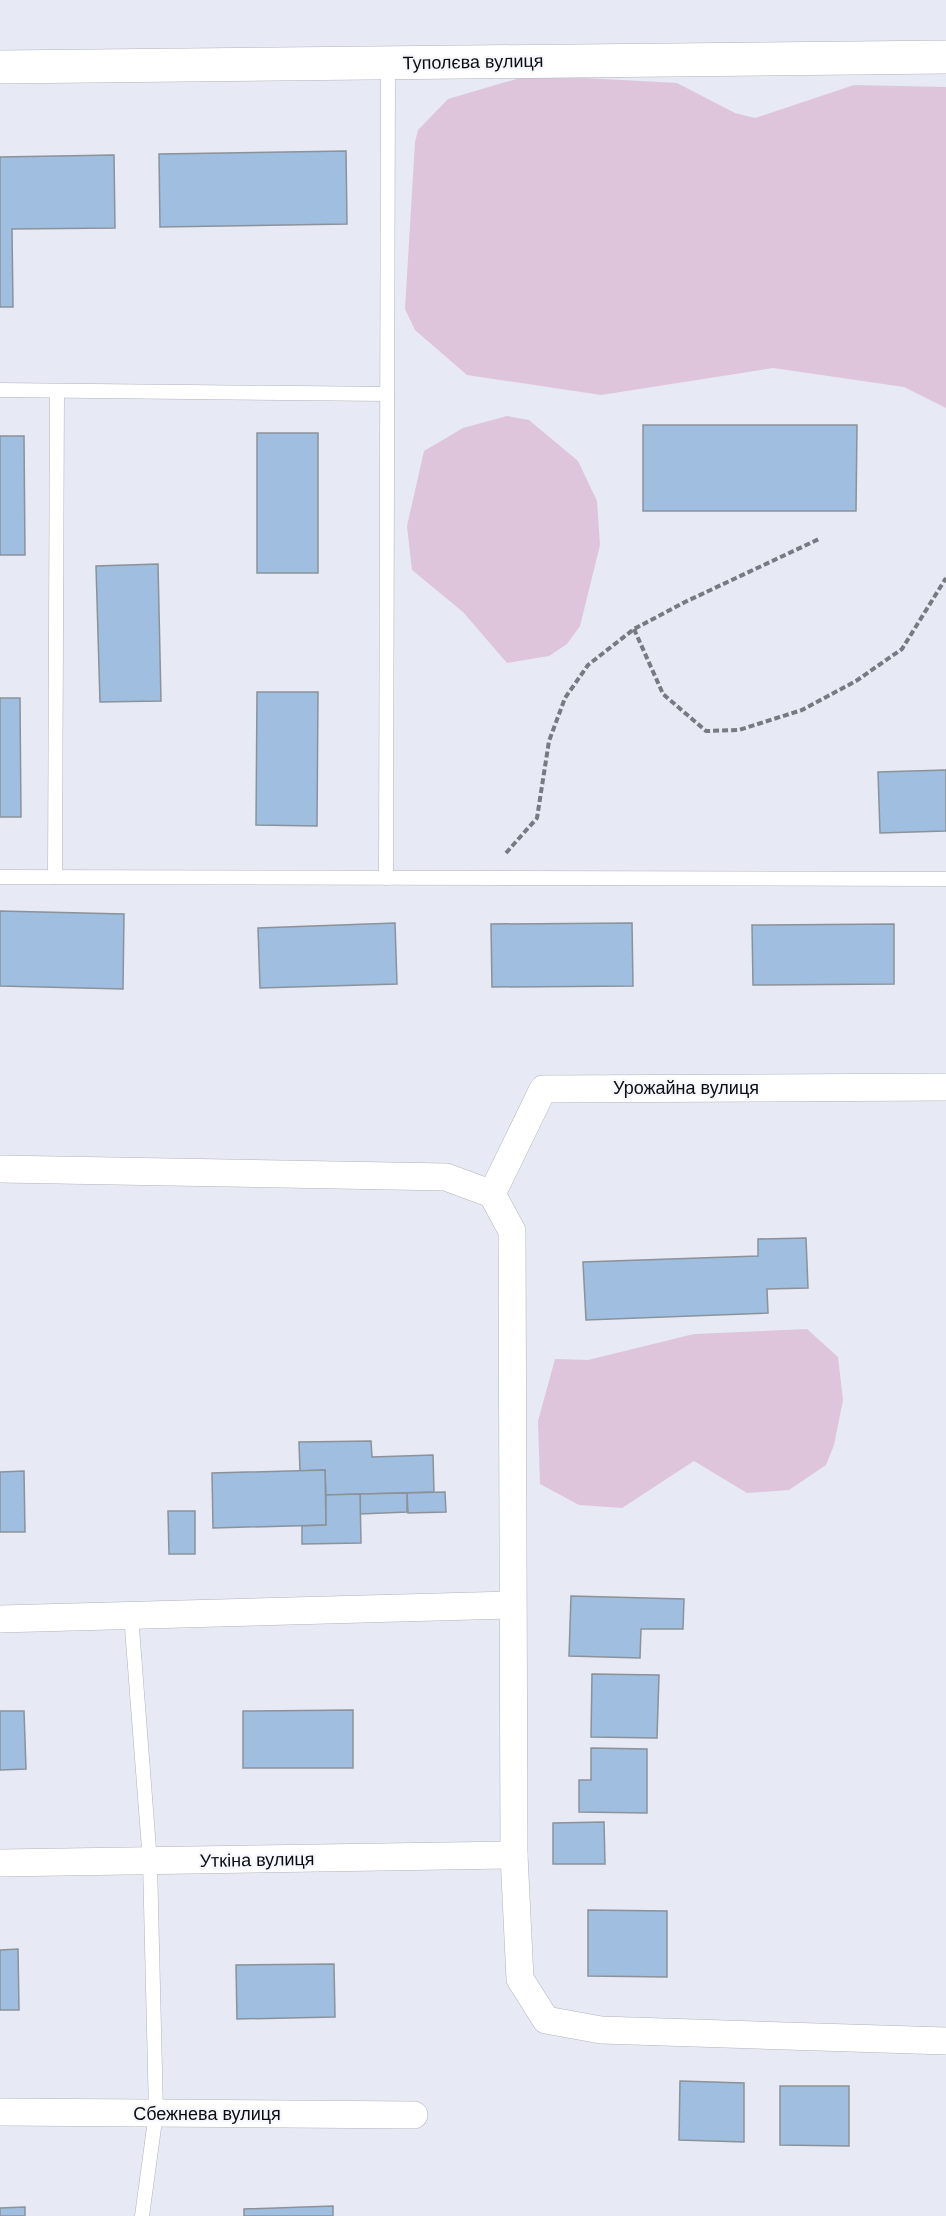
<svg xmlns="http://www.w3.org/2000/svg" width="946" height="2216" viewBox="0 0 946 2216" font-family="Helvetica,sans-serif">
  <rect width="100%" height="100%" fill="#e7e9f4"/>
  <!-- green -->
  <g fill="#dec5dc">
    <polygon points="530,75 677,83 735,113 755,118 854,85 946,87 946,408 904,387 773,368 601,395 467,375 415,330 405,309 415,142 418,130 448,99"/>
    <polygon points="507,416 529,420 578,461 597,501 600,545 580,626 567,644 549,656 507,663 463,612 412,570 407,526 424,451 463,428"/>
    <polygon points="807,1329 838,1357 843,1400 834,1445 826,1465 789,1490 747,1493 694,1461 622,1508 579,1505 540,1484 538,1421 555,1359 588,1360 694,1334"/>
  </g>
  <!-- building -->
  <g fill="#a0bedf" stroke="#8a929a" stroke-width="1.5">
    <polygon points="346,151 347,224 160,227 159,154"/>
    <polygon points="114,155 115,228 12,229 13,307 0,307 0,157"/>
    <polygon points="643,425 857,425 856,511 643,511"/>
    <rect x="257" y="433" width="61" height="140"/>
    <polygon points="0,436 24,436 25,555 0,555"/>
    <polygon points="158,564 161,701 100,702 96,566"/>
    <polygon points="257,692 318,692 317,826 256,825"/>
    <polygon points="0,698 20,698 21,817 0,817"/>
    <polygon points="946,770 946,831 880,833 878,772"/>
    <polygon points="0,911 124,914 123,989 0,986"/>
    <polygon points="395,923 397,984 260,988 258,928"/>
    <polygon points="632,923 633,986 492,987 491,924"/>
    <polygon points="894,924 894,984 753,985 752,925"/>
    <polygon points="806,1238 808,1288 767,1289 768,1313 586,1320 583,1262 758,1256 758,1239"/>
    <polygon points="371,1441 372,1457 433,1455 434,1492 326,1495 325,1470 300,1471 299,1442"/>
    <polygon points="325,1470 326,1525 213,1528 212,1473"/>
    <polygon points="24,1471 25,1532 0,1532 0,1472"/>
    <polygon points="445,1492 446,1512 408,1513 407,1493"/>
    <polygon points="407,1493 407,1512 360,1514 360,1494"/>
    <polygon points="360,1494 361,1543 302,1544 302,1526 326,1525 326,1495"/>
    <polygon points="168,1511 195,1511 195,1554 169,1554"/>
    <polygon points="571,1596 684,1599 683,1629 641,1629 640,1658 569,1656"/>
    <polygon points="592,1674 659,1675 657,1738 591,1737"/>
    <polygon points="353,1710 353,1768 243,1768 243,1711"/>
    <polygon points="0,1711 24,1711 26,1769 0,1770"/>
    <polygon points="591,1748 647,1749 647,1813 579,1812 579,1780 591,1780"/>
    <polygon points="604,1822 605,1864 553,1864 553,1823"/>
    <polygon points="588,1910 667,1911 667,1977 588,1976"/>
    <polygon points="18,1949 19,2010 0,2010 0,1950"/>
    <polygon points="334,1964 335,2017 237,2019 236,1965"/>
    <polygon points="680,2081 744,2083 744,2142 679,2140"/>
    <polygon points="780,2086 849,2086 849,2146 780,2145"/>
    <polygon points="333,2206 333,2216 244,2216 244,2209"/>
    <polygon points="25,2207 25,2216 0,2216 0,2208"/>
  </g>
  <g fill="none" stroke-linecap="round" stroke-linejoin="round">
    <!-- service casing -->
    <g stroke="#b1b3bd" stroke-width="15">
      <g id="service">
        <polyline points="0,390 387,394"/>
        <polyline points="0,877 946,879"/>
        <polyline points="55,877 57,391"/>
        <polyline points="386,878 388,63"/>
        <polyline points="131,1615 150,1862 156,2113 142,2216"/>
      </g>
    </g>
    <!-- minor casing -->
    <g stroke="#b1b3bd" stroke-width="28">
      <g id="minor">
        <polyline points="0,1169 446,1177 492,1194 512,1231 514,1855 520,1979 546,2020 601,2030 946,2041"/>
        <polyline points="492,1194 543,1089 946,1087"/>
        <polyline points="0,1619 512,1605"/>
        <polyline points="0,1863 514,1855"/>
        <polyline points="0,2112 414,2115"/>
      </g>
    </g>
    <!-- secondary casing -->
    <g stroke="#b1b3bd" stroke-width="34">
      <polyline id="secondary" points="0,67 946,57"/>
    </g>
    <!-- path -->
    <g stroke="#787a81" stroke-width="4" stroke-dasharray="6 3" stroke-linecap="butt">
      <polyline points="634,629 663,694 706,731 739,730 802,710 856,681 902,649 946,578"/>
      <polyline points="506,853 537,818 549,741 565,698 588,665 634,629 685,602 819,539"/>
    </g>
    <!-- service -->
    <use href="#service" stroke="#fff" stroke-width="14"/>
    <!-- minor -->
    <use href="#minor" stroke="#fff" stroke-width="27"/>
    <!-- secondary -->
    <use href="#secondary" stroke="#fff" stroke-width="33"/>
  </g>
  <g text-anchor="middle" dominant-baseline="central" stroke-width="4.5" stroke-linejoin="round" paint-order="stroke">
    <!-- street labels -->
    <g font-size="18" fill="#0c0d11" stroke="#f5f7fd">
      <text transform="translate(473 62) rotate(-1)">Туполєва вулиця</text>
      <text x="686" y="1088">Урожайна вулиця</text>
      <text transform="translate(257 1860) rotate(-1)">Уткiна вулиця</text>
      <text x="207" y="2114">Сбежнева вулиця</text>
    </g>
  </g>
</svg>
